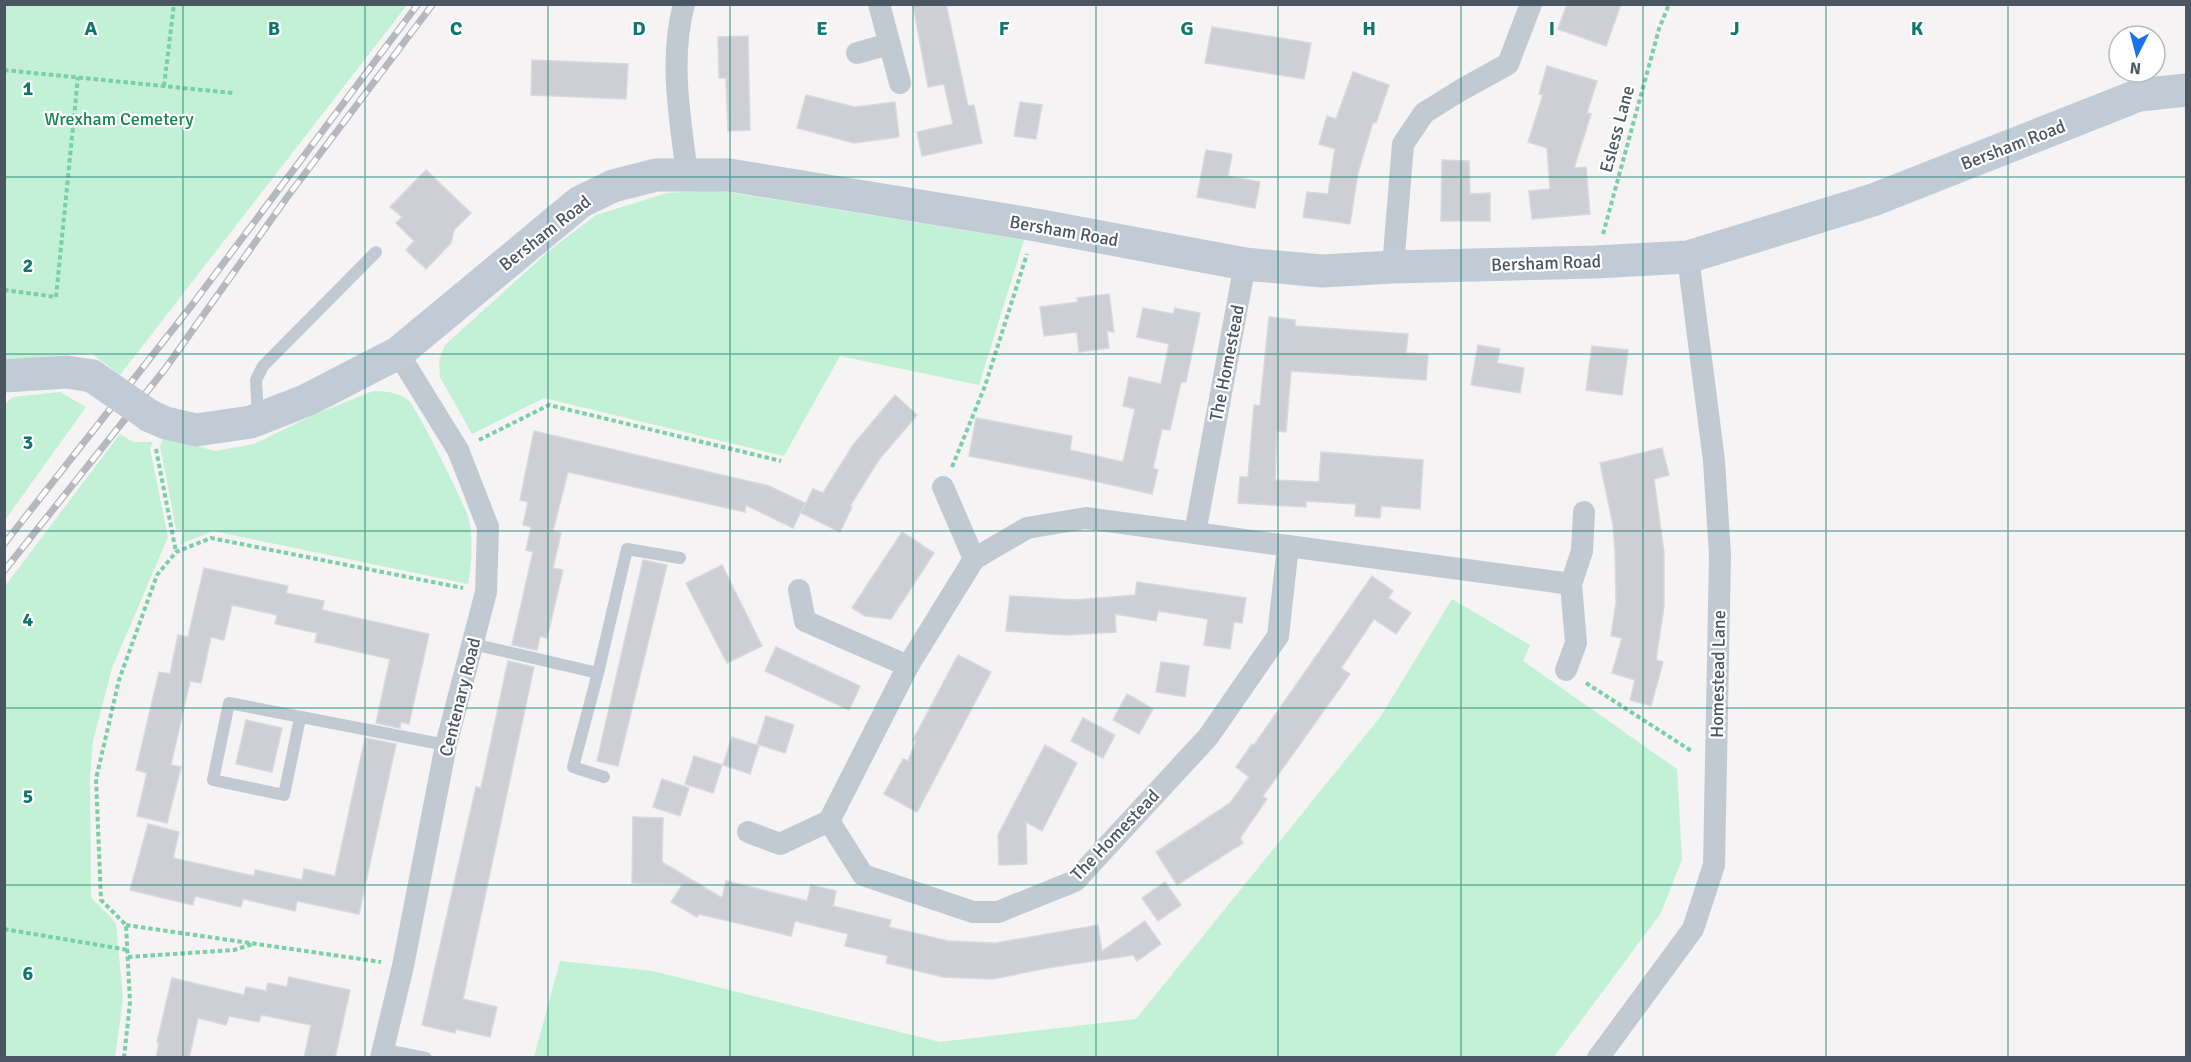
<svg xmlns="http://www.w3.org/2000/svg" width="2191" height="1062" viewBox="0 0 2191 1062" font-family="Signika,sans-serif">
  <rect width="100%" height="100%" fill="#f5f3f3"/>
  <!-- green -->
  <g fill="#c3f1d5">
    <polygon points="4,5 407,5 120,375 91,353 5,360"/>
    <polygon points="715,190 1024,240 979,385 840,356 784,456 544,398 472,434 440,377 439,360 445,345 550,250 596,215 667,193"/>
    <path d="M373 391C384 391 399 392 408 400 417 408 467 508 469 520 473 542 472 563 468 584L213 531 181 544 183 531 176 529 160 446 164 437 215 451 254 444 316 414Z"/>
    <polygon points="60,392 86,407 5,520 5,404 13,397"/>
    <polygon points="120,434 133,442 153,442 150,449 168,537 112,668 93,741 90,777 91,897 116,923 123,999 115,1057 5,1057 5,586"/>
    <polygon points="1452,599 1530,645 1523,661 1677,769 1682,859 1661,913 1554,1057 534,1057 560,961 653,971 940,1042 1136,1019 1381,716"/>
  </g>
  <!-- building -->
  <g fill="#cdcfd5" stroke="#d7d9de" stroke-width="1.5">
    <polygon points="913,4 946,4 968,106 974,105 982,143 922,156 917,132 953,124 944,84 928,87"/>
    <polygon points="1567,4 1621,4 1606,46 1558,29"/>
    <polygon points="1212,27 1311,43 1304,79 1205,63"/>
    <polygon points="748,36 750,130 728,131 726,78 719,78 718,37"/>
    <polygon points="532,60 628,64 626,99 531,95"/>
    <polygon points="1547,66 1597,81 1587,113 1591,114 1574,168 1586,167 1590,214 1532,219 1529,191 1550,189 1547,148 1528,142 1543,95 1539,94"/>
    <polygon points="1353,72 1389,85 1376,123 1373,122 1358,173 1350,224 1303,217 1307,192 1328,194 1335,149 1319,144 1327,116 1336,119"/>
    <polygon points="806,95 855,107 895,102 899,137 854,143 797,128"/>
    <polygon points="1020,102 1042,105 1036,139 1014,136"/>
    <polygon points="1206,150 1232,154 1228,176 1260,182 1255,208 1197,197"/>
    <polygon points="1442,160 1469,161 1470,194 1490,193 1490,221 1441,221"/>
    <polygon points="426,170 471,213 454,230 451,243 426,269 406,250 414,241 396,223 402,217 390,207"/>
    <polygon points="1109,294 1114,332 1107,331 1109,348 1079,352 1077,332 1044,336 1040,307 1078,302 1077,298"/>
    <polygon points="1143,308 1173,314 1175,308 1200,313 1186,382 1181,382 1170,430 1162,429 1153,468 1158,470 1152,494 1077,477 969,456 976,418 1072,436 1070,450 1123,462 1135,409 1123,406 1129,377 1161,384 1169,344 1137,337"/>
    <polygon points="1269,317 1295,320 1295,326 1408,334 1406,353 1428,354 1426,380 1291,371 1286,432 1277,431 1275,480 1319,482 1321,452 1423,460 1420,509 1381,506 1380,518 1355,516 1356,504 1306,501 1306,507 1238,503 1240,477 1248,477 1254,405 1260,406"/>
    <polygon points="1478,345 1500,349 1497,363 1524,368 1520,393 1471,385"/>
    <polygon points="1592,346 1628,350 1622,395 1586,390"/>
    <polygon points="895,395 917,415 878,461 850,506 852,507 840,532 801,513 813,489 823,493 853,445"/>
    <polygon points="534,431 769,486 805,503 793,528 746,505 745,512 568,472 553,531 561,533 553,568 563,570 547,638 540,636 537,650 512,645 533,552 526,550 531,527 523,525 528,502 520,500"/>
    <polygon points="1662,448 1669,475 1654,479 1664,553 1664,606 1656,660 1663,662 1651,706 1630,700 1635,680 1612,673 1622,638 1611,636 1616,602 1615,552 1613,525 1600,463"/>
    <polygon points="902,532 934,553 891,619 865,616 852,608"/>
    <polygon points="643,560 667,565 618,766 597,761"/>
    <polygon points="722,565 762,646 727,663 686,583"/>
    <polygon points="204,568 288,586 286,593 324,601 322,610 429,634 409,724 401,722 400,728 376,723 390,659 315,642 317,633 275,624 277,615 232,605 224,640 211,637 201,683 190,681 171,765 181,767 167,823 137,816 147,773 136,770 159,672 170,674 178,635 188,637"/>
    <polygon points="1372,576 1393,591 1388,598 1411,613 1396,634 1374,619 1341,668 1350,674 1263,796 1267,799 1240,838 1243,843 1177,885 1156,852 1230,803 1249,777 1236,767 1252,744 1254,745"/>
    <polygon points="1137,582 1246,598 1242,623 1234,622 1230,649 1204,645 1208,619 1158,611 1156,621 1115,614 1116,632 1066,635 1006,631 1010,596 1075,600 1135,595"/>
    <polygon points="776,647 860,686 849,710 765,671"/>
    <polygon points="958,655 991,672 917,812 884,794 903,759 908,761 916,741 913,740"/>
    <polygon points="508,661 534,667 463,999 497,1007 490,1037 456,1029 455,1033 422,1025 476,787 481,788"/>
    <polygon points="1161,662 1189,666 1185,697 1156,692"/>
    <polygon points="1127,694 1153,709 1139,734 1113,720"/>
    <polygon points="766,716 794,725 785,753 757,744"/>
    <polygon points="1083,718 1115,735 1103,758 1071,741"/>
    <polygon points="246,720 282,728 272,772 236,764"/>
    <polygon points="732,737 759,746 750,774 723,765"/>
    <polygon points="365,738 396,744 359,914 297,901 295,911 243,899 241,907 195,896 193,905 130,890 148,824 179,832 173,858 254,876 255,870 302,880 304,869 335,876"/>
    <polygon points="1045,745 1077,763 1042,831 1026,822 1027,864 999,865 998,835"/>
    <polygon points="694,756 722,765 713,793 685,784"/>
    <polygon points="662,779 689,788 680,816 653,807"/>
    <polygon points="633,817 663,818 662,862 722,898 726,881 807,901 811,885 836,891 833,906 891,920 889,927 948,941 996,943 1098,925 1102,951 1145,921 1161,944 1137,961 1133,955 1047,968 993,979 943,977 886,963 888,956 845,946 848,934 795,921 791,936 699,914 697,917 671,902 683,884 632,883"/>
    <polygon points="1165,882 1181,905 1158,921 1142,898"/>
    <polygon points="289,977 350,990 335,1058 304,1058 311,1025 261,1015 259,1022 229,1016 226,1025 198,1018 189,1058 156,1058 159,1043 157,1042 172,978 244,995 246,987 266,991 268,983 287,987"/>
  </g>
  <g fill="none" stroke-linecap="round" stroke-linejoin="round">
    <!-- path -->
    <g stroke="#7ad0a6" stroke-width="4" stroke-dasharray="4.5 3" stroke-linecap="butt">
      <polyline points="4,70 233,93"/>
      <polyline points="164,86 174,4"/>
      <polyline points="1603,234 1659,29 1669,4"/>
      <polyline points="4,290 56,297 78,77"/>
      <polyline points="479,440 549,405 781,461"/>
      <polyline points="156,449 176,552"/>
      <polyline points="952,467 985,386 1027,254"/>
      <polyline points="1586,683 1693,752"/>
      <polyline points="126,925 381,962"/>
      <polyline points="4,929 128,950"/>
      <polyline points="128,957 234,950 253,944"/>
      <polyline points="124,1058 130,1002 126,925 101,900 96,779 119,680 157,575 176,552 211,538 463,588"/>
    </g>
    <!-- lane -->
    <g stroke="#c1cad2" stroke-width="12">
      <polyline points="258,417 256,380 263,366 376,252"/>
      <polyline points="473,644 598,673"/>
      <polyline points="300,718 284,795 213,780 229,703 446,745"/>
      <polyline points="604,777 573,767 598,673 627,549 680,558"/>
      <polyline points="383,1049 426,1058"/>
    </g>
    <!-- street -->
    <g stroke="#c1cad2" stroke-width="22">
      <path d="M684 4C669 61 680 117 687 174"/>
      <polyline points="879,4 900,83"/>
      <polyline points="857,53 889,44"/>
      <polyline points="1393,267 1403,144 1424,113 1461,90 1508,64 1531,4"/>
      <polyline points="943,487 974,559"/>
      <polyline points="1195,533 1086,518 1027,528 974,559 908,666 829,821 863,875 973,912 998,912 1075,881 1208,737 1278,636 1288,546 1195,533 1245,264"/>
      <polyline points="1288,546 1571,584"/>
      <polyline points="799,590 805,621 908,666"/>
      <polyline points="1566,670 1576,643 1571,584 1582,551 1584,512"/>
      <polyline points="748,832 780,844 829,821"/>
      <polyline points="381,1058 403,966 446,745 486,592 488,527 458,450 398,353"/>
      <polyline points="1598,1058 1693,929 1714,865 1720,555 1714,461 1688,257"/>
    </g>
    <!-- secondary -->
    <g stroke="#c1cbd6" stroke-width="33">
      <polyline points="4,376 67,372 92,376"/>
      <polyline points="150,416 166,423 196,430 251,422 307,400 398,353 580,202 613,186 656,175 729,175 1036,225 1245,264 1322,271 1393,267 1595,262 1688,257 1873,200 2139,95 2186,90"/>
    </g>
    <!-- rail casing -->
    <g stroke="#b5b8bd" stroke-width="7">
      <g id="rail">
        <polyline points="4,544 192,305 418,4"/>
        <polyline points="4,571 165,369 288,196 433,4"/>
      </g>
    </g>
    <!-- rail -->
    <use href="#rail" stroke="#fff" stroke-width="4.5" stroke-dasharray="14" stroke-linecap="butt"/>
    <!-- secondary-bridge -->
    <polyline stroke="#c1cbd6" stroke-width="33" points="92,376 150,416"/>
  </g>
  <!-- grid -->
  <path fill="none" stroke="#0f766e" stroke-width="1.5" stroke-opacity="0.55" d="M183 4V1058M365 4V1058M548 4V1058M730 4V1058M913 4V1058M1096 4V1058M1278 4V1058M1461 4V1058M1643 4V1058M1826 4V1058M2008 4V1058M4 177H2186M4 354H2186M4 531H2186M4 708H2186M4 885H2186"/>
  <g text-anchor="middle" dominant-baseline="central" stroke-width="4.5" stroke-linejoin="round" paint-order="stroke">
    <!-- park labels -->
    <g font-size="18" fill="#17864f" stroke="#fff">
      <text x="119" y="119">Wrexham Cemetery</text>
    </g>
    <!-- street labels -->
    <g font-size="18" fill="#4a5661" stroke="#fff">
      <text transform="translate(1617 129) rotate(-75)">Esless Lane</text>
      <text transform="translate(2013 145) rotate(-21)">Bersham Road</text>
      <text transform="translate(1064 231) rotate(10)">Bersham Road</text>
      <text transform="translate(545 233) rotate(-38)">Bersham Road</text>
      <text transform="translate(1546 263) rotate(-2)">Bersham Road</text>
      <text transform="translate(1227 363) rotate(-79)">The Homestead</text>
      <text transform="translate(1718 674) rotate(-89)">Homestead Lane</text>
      <text transform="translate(460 697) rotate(-76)">Centenary Road</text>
      <text transform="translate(1115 835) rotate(-46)">The Homestead</text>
    </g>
  </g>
  <g font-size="20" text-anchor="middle" font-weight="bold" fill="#0f766e" stroke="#fff" stroke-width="4.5" stroke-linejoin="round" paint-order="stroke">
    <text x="91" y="35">A</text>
    <text x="274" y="35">B</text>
    <text x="456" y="35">C</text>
    <text x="639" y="35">D</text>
    <text x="822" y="35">E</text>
    <text x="1004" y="35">F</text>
    <text x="1187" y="35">G</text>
    <text x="1369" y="35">H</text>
    <text x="1552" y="35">I</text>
    <text x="1735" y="35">J</text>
    <text x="1917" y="35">K</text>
    <text x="28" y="95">1</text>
    <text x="28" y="272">2</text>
    <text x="28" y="449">3</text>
    <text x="28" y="626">4</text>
    <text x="28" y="803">5</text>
    <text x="28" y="980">6</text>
  </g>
  <!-- border -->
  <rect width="2191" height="1062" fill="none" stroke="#4a5661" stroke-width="12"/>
  <!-- north arrow -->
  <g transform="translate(2137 54) rotate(186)"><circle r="28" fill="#ffffff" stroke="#b7bbc0" stroke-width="1.5"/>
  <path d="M0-4.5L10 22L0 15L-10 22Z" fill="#1a73e8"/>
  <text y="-9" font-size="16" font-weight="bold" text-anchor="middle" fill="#4a5661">N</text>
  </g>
</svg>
